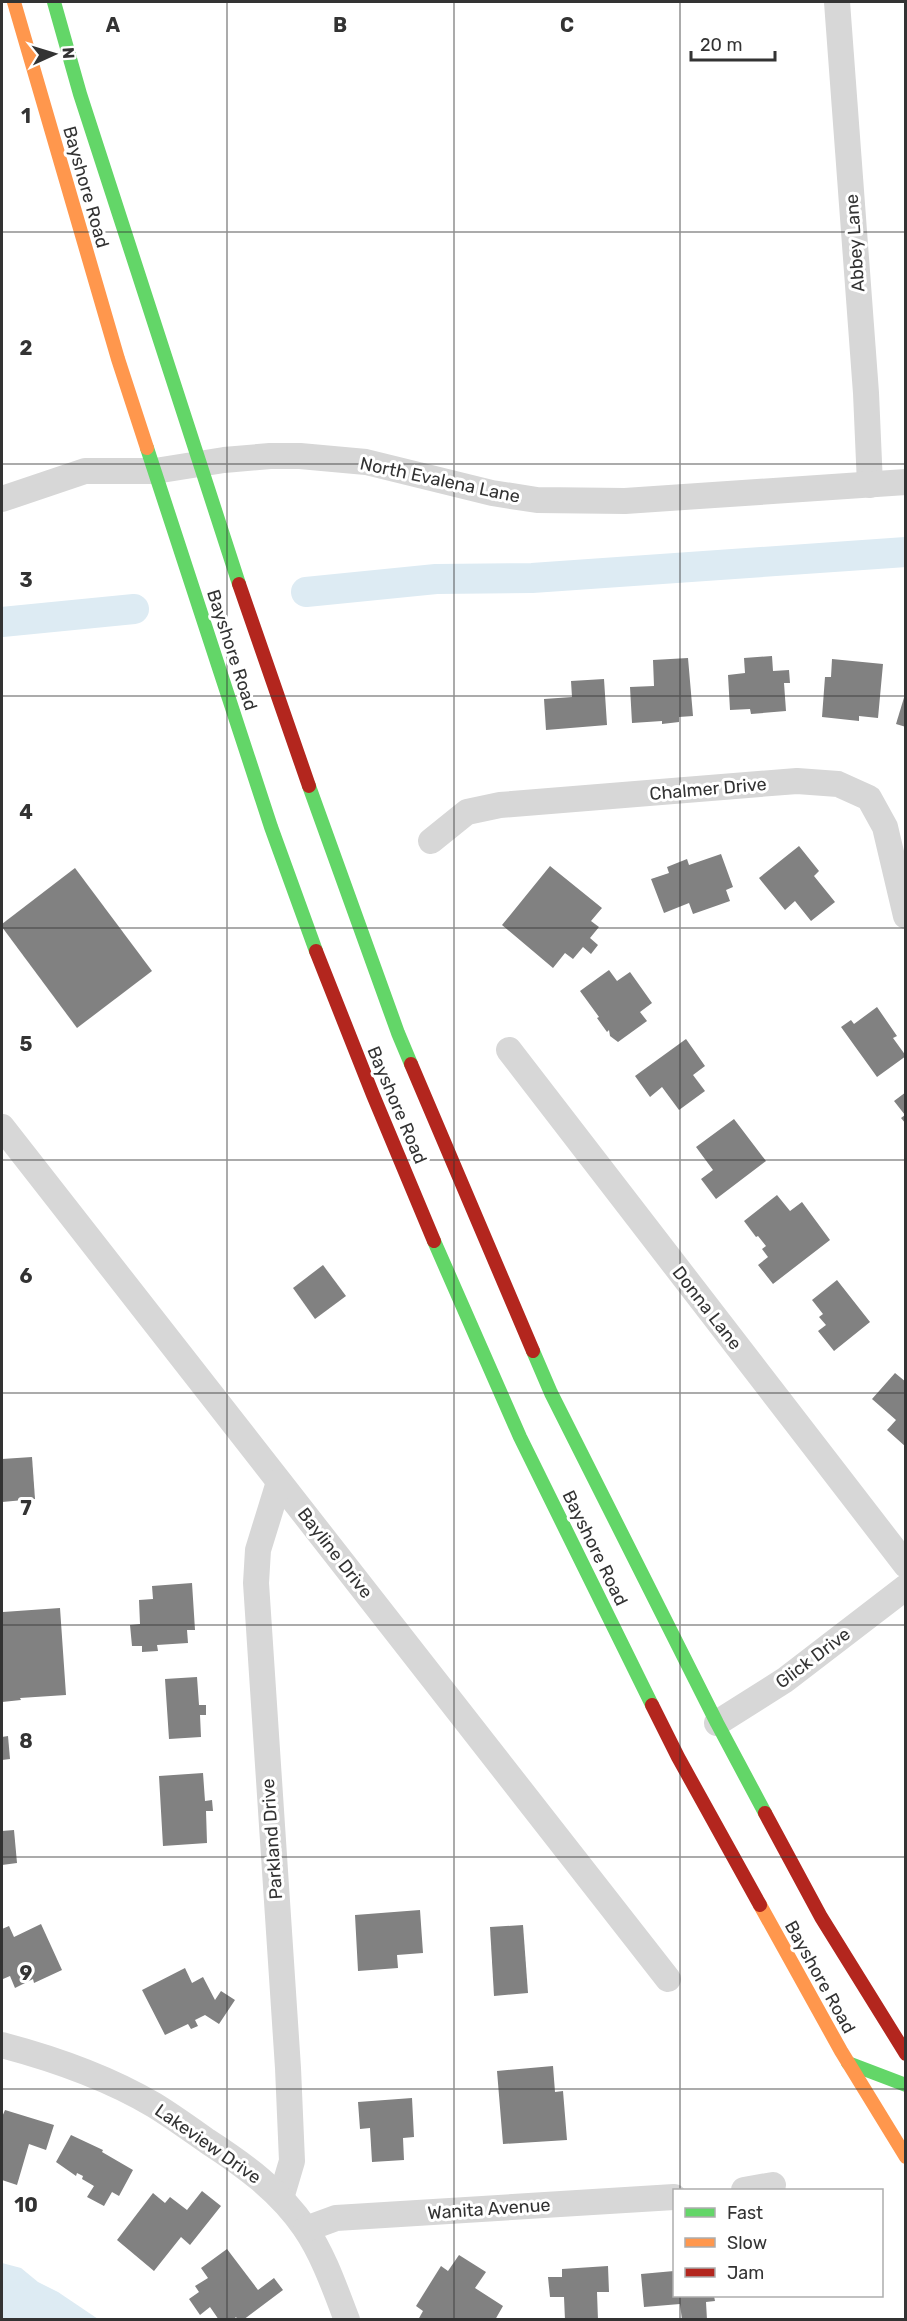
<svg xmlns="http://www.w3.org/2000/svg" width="907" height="2321" viewBox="0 0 907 2321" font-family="Rubik,sans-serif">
  <rect width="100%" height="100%" fill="#fff"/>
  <!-- water -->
  <polygon fill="#ddebf3" points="2,2263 21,2268 38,2282 58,2292 98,2319 2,2319"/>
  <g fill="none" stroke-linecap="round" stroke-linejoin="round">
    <!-- canal -->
    <g stroke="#ddebf3" stroke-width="30">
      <polyline points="306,592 436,579 532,578 906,552"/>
      <polyline points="2,622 134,609"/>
    </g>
  </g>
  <!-- building -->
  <g fill="#818181">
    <polygon points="772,656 773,671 789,670 790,683 784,683 786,711 751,714 750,709 730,710 728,675 745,673 744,658"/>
    <polygon points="688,658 693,716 679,717 679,722 662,724 662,721 632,723 630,687 654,686 653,660"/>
    <polygon points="832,659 883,664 878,718 859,716 859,721 822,717 825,677 831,677"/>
    <polygon points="604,679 607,725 546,730 544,699 572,697 571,681"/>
    <polygon points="906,691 906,727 896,724"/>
    <polygon points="799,846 819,871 814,876 835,902 811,921 795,901 785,910 759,878"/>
    <polygon points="721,854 733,887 726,890 730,901 693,914 689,903 664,913 651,879 669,873 667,867 687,859 689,865"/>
    <polygon points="550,866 602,908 591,921 599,927 590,938 598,945 591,954 583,947 573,959 565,953 553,968 502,925"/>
    <polygon points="75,868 152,971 77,1028 2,927 2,924"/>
    <polygon points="609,970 617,981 630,972 652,1003 640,1012 647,1021 618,1042 610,1036 609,1030 607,1032 597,1018 599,1017 580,991"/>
    <polygon points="877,1007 897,1036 893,1038 906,1056 877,1077 841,1027 851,1020 854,1024"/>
    <polygon points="686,1039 705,1066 693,1075 705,1091 679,1110 662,1087 650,1097 635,1076"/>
    <polygon points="906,1092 906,1124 901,1118 905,1115 894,1101"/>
    <polygon points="734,1119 766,1161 716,1199 701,1179 713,1170 696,1147"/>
    <polygon points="777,1195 790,1211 802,1202 830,1240 773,1284 758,1265 768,1257 762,1249 766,1246 758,1236 756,1237 744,1221"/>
    <polygon points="323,1265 346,1296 315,1319 293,1288"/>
    <polygon points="837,1280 870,1322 834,1351 818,1331 826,1325 819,1317 823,1314 812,1300"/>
    <polygon points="895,1373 906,1382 906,1447 887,1430 896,1420 872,1399"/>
    <polygon points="32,1457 35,1499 2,1502 2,1459"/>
    <polygon points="192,1583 195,1630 187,1630 188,1643 157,1645 158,1651 142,1652 142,1646 132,1646 130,1625 140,1624 139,1600 153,1599 152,1586"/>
    <polygon points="60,1608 66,1695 20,1698 21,1700 2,1702 3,1612"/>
    <polygon points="197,1677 199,1705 206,1705 206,1715 200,1715 201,1737 169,1739 165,1679"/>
    <polygon points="8,1736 10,1759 2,1760 2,1737"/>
    <polygon points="203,1773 205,1801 212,1800 213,1811 206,1811 207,1843 163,1846 159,1776"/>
    <polygon points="14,1830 17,1863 2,1865 2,1831"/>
    <polygon points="420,1910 423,1953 397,1955 398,1968 358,1971 355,1915"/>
    <polygon points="41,1924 62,1970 34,1983 33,1979 15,1988 10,1976 3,1979 2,1976 2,1929 9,1926 14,1937"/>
    <polygon points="523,1925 528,1993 494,1996 490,1927"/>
    <polygon points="185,1968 192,1983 203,1977 215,2000 221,1991 235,2000 219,2024 205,2015 195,2020 198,2026 191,2029 188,2024 165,2035 142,1990"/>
    <polygon points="553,2066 555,2092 563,2091 567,2140 503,2144 497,2071"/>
    <polygon points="412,2098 414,2137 403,2138 404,2160 372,2162 370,2128 360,2129 358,2102"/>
    <polygon points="5,2110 54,2125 46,2150 29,2144 17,2185 2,2180 2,2117"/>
    <polygon points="71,2135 103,2150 102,2152 133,2170 119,2196 112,2192 104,2206 87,2197 94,2186 82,2179 83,2176 77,2173 76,2176 56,2162"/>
    <polygon points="202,2191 221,2206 190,2245 181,2237 154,2271 117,2240 153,2193 165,2203 170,2197 187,2210"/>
    <polygon points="227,2249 258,2290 274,2278 283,2290 243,2320 238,2320 236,2317 233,2320 219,2320 210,2307 200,2315 189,2299 199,2292 195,2286 208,2278 201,2268"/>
    <polygon points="459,2255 486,2272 475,2288 503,2306 495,2320 418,2320 423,2311 416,2306 441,2266 448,2271"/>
    <polygon points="608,2266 609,2292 597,2292 598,2320 565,2320 564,2297 550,2297 548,2277 562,2277 562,2269"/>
    <polygon points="674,2271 674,2296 714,2296 715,2301 706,2302 707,2320 682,2320 680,2304 644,2307 641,2274"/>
  </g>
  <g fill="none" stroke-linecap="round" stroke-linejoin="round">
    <!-- street -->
    <g stroke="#d7d7d7" stroke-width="26">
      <polyline points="837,2 866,393 870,485"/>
      <polyline points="2,499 85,471 155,471 224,460 270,456 300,456 366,462 492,493 537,500 625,501 906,482"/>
      <polyline points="431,841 467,812 500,805 797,781 838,784 869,798 885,827 906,916"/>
      <polyline points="509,1050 906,1565"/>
      <polyline points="2,1127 668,1979"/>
      <polyline points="279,1482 258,1550 256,1583 288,2068 292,2161 281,2198"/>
      <polyline points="717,1723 785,1680 906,1587"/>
      <path d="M2 2045C55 2059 107 2077 154 2105 172 2116 190 2129 207 2141 244 2165 280 2191 305 2228 324 2256 335 2289 347 2320"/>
      <polyline points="744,2190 773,2185"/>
      <polyline points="306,2229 336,2218 674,2197"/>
    </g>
    <!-- fast -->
    <g stroke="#63d668" stroke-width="14">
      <polyline points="54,2 80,94 239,584"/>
      <polyline points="147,448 271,827 316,951"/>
      <polyline points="309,786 398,1033 411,1064"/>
      <polyline points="434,1241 520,1437 652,1705"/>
      <polyline points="533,1351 551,1393 717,1723 765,1813"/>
      <polyline points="848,2063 906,2085"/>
    </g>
    <!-- slow -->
    <g stroke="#ff974d" stroke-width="14">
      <polyline points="14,2 118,359 147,448"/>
      <polyline points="760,1905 841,2051 906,2157"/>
    </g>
    <!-- jam -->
    <g stroke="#b3261e" stroke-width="14">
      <polyline points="239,584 309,786"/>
      <polyline points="316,951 373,1095 434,1241"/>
      <polyline points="411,1064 533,1351"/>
      <polyline points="652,1705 678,1757 760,1905"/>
      <polyline points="765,1813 821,1917 906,2054"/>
    </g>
  </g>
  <!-- grid -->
  <path fill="none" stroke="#333" stroke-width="1.5" stroke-opacity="0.55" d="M227 2V2320M454 2V2320M680 2V2190M2 232H906M2 464H906M2 696H906M2 928H906M2 1160H906M2 1393H906M2 1625H906M2 1857H906M2 2089H906M680 2296V2320"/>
  <g text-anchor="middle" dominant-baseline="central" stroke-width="6" stroke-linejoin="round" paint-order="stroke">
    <!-- street labels -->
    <g font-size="18" fill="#333" stroke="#fff">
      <text transform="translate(86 187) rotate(74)">Bayshore Road</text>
      <text transform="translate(855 243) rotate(-94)">Abbey Lane</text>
      <text transform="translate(440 480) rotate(12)">North Evalena Lane</text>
      <text transform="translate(232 650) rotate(72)">Bayshore Road</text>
      <text transform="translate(708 789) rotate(-5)">Chalmer Drive</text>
      <text transform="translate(397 1105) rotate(67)">Bayshore Road</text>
      <text transform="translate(707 1308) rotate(52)">Donna Lane</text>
      <text transform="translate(595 1548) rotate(64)">Bayshore Road</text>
      <text transform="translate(335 1553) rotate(52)">Bayline Drive</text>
      <text transform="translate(813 1658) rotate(-37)">Glick Drive</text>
      <text transform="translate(272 1839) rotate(-94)">Parkland Drive</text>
      <text transform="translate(820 1977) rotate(61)">Bayshore Road</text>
      <text transform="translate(208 2144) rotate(35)">Lakeview Drive</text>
      <text transform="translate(489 2209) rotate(-4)">Wanita Avenue</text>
    </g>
  </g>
  <g font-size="20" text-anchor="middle" font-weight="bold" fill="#333" stroke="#fff" stroke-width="6" stroke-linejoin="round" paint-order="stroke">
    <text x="113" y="32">A</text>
    <text x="340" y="32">B</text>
    <text x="567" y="32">C</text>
    <text x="26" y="123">1</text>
    <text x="26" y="355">2</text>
    <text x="26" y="587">3</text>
    <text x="26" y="819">4</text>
    <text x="26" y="1051">5</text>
    <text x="26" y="1283">6</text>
    <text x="26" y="1515">7</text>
    <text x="26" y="1748">8</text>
    <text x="26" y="1980">9</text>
    <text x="26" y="2212">10</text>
  </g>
  <!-- border -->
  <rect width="907" height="2321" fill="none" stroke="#333333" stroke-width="6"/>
  <!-- legend -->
  <rect x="673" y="2189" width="210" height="108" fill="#ffffff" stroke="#adadad" stroke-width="1.5"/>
  <rect x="685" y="2208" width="30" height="9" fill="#63d668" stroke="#adadad" stroke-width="1.5"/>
  <text x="727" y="2219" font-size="18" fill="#333333">Fast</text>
  <rect x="685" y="2238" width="30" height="9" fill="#ff974d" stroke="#adadad" stroke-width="1.5"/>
  <text x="727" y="2249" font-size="18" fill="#333333">Slow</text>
  <rect x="685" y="2268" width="30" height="9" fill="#b3261e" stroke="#adadad" stroke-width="1.5"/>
  <text x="727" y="2279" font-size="18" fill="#333333">Jam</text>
  <!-- north arrow -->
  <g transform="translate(54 54) rotate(86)" stroke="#ffffff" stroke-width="4.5" paint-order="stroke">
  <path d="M0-4.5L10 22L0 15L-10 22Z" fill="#333333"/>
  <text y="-9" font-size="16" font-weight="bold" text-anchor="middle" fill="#333333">N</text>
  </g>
  <!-- scale -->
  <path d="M691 51v9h84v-9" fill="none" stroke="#333333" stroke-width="3"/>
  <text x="700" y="51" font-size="18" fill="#333333" stroke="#ffffff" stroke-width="4.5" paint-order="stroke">20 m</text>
</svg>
